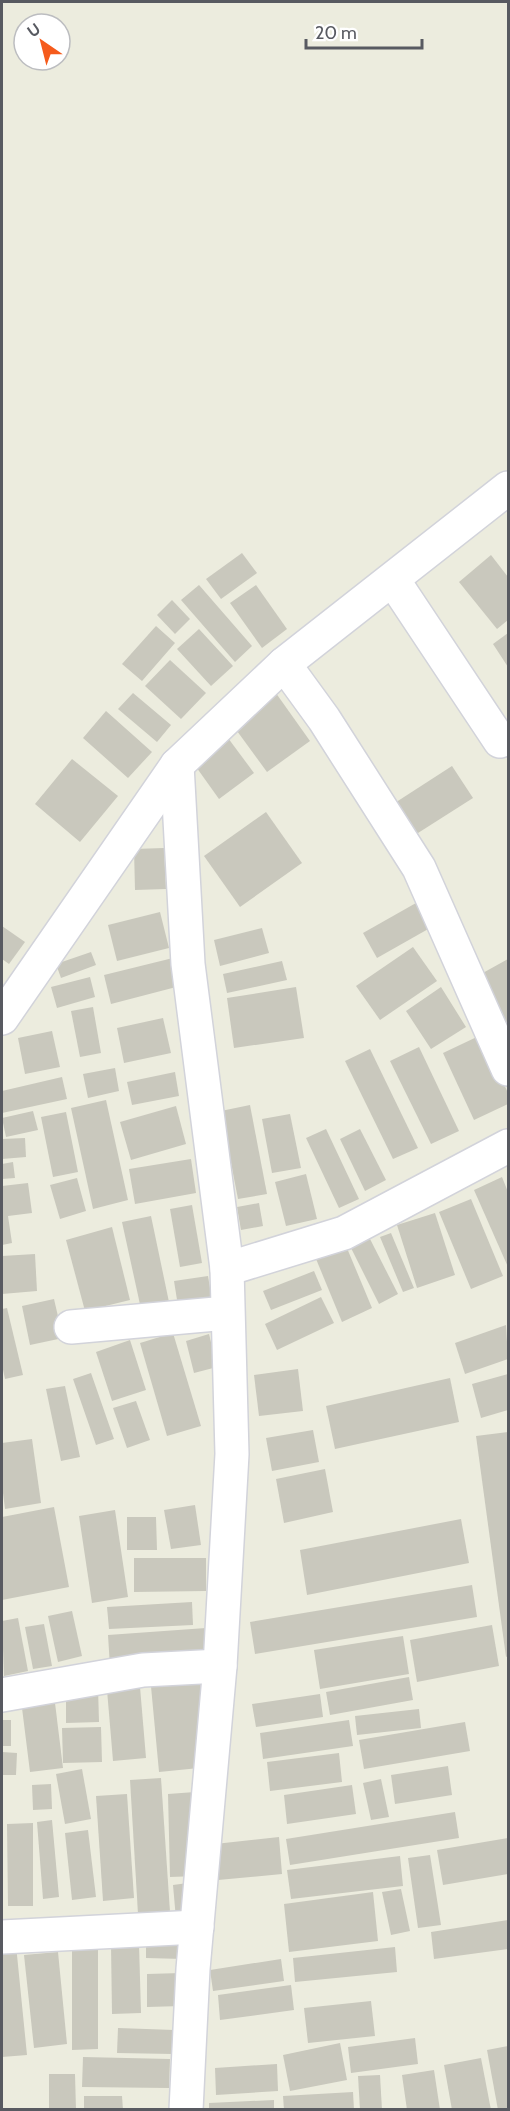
<svg xmlns="http://www.w3.org/2000/svg" width="510" height="2111" viewBox="0 0 510 2111" font-family="Cabin,sans-serif">
  <rect width="100%" height="100%" fill="#ececde"/>
  <!-- building -->
  <g fill="#c9c8bd">
    <polygon points="242,553 257,573 221,599 206,579"/>
    <polygon points="491,555 508,577 508,620 497,629 459,582"/>
    <polygon points="199,585 252,646 235,662 181,600"/>
    <polygon points="256,585 287,629 262,648 230,603"/>
    <polygon points="172,600 190,619 175,634 157,615"/>
    <polygon points="156,626 175,643 142,681 122,664"/>
    <polygon points="199,629 233,666 211,686 177,649"/>
    <polygon points="508,633 508,667 493,644"/>
    <polygon points="170,660 206,693 181,719 145,686"/>
    <polygon points="273,689 310,741 267,772 229,720"/>
    <polygon points="133,693 171,725 157,742 118,709"/>
    <polygon points="106,711 152,752 128,778 83,738"/>
    <polygon points="228,738 254,773 219,799 194,764"/>
    <polygon points="72,759 118,796 80,842 35,804"/>
    <polygon points="452,766 473,798 407,840 387,808"/>
    <polygon points="266,812 302,863 240,907 204,856"/>
    <polygon points="164,848 166,889 135,890 134,849"/>
    <polygon points="416,903 430,928 377,958 363,933"/>
    <polygon points="160,912 169,948 117,961 108,925"/>
    <polygon points="2,926 25,942 9,964 2,959"/>
    <polygon points="262,928 269,953 220,966 214,940"/>
    <polygon points="413,947 437,981 380,1020 356,986"/>
    <polygon points="91,952 96,965 61,978 56,964"/>
    <polygon points="173,958 180,986 111,1004 104,975"/>
    <polygon points="508,959 508,1027 481,974"/>
    <polygon points="282,961 287,980 227,993 223,974"/>
    <polygon points="90,977 95,997 57,1008 51,987"/>
    <polygon points="296,987 304,1038 234,1048 227,998"/>
    <polygon points="441,987 466,1027 431,1049 406,1011"/>
    <polygon points="93,1007 101,1053 80,1057 71,1011"/>
    <polygon points="163,1018 171,1053 124,1063 117,1028"/>
    <polygon points="52,1031 60,1067 25,1074 18,1038"/>
    <polygon points="481,1035 508,1093 508,1104 474,1120 443,1053"/>
    <polygon points="419,1047 459,1131 431,1144 390,1061"/>
    <polygon points="370,1049 418,1148 393,1159 345,1061"/>
    <polygon points="115,1068 119,1091 88,1098 83,1074"/>
    <polygon points="175,1072 179,1096 132,1105 127,1082"/>
    <polygon points="62,1077 67,1099 2,1113 2,1091"/>
    <polygon points="106,1100 128,1200 93,1209 71,1108"/>
    <polygon points="250,1105 267,1194 238,1199 221,1111"/>
    <polygon points="176,1106 186,1144 131,1160 120,1122"/>
    <polygon points="33,1111 38,1130 6,1137 2,1118"/>
    <polygon points="66,1112 78,1172 53,1177 41,1117"/>
    <polygon points="290,1114 301,1168 272,1173 262,1119"/>
    <polygon points="326,1129 359,1199 339,1208 306,1138"/>
    <polygon points="360,1129 386,1180 365,1191 340,1139"/>
    <polygon points="25,1138 26,1157 2,1159 2,1139"/>
    <polygon points="191,1159 196,1193 135,1204 129,1169"/>
    <polygon points="13,1162 15,1178 2,1179 2,1164"/>
    <polygon points="306,1174 317,1219 286,1226 275,1182"/>
    <polygon points="502,1177 508,1192 508,1267 474,1190"/>
    <polygon points="77,1178 86,1211 60,1219 50,1185"/>
    <polygon points="28,1183 32,1213 8,1216 12,1243 2,1245 2,1186"/>
    <polygon points="471,1199 503,1276 471,1289 439,1212"/>
    <polygon points="259,1203 263,1226 241,1230 237,1207"/>
    <polygon points="192,1205 202,1263 180,1267 170,1209"/>
    <polygon points="435,1213 455,1275 417,1288 397,1225"/>
    <polygon points="151,1216 169,1302 141,1309 122,1222"/>
    <polygon points="112,1227 130,1300 85,1311 66,1240"/>
    <polygon points="391,1233 414,1288 403,1292 380,1237"/>
    <polygon points="369,1237 398,1294 379,1304 350,1246"/>
    <polygon points="344,1241 372,1308 342,1322 314,1254"/>
    <polygon points="35,1254 37,1291 2,1294 2,1256"/>
    <polygon points="314,1271 322,1290 271,1310 263,1291"/>
    <polygon points="208,1276 212,1300 178,1306 174,1281"/>
    <polygon points="321,1297 334,1323 277,1350 265,1324"/>
    <polygon points="54,1299 63,1338 30,1345 22,1306"/>
    <polygon points="7,1308 23,1375 5,1379 2,1365 2,1309"/>
    <polygon points="506,1325 508,1359 465,1374 455,1343"/>
    <polygon points="173,1333 201,1426 167,1436 140,1343"/>
    <polygon points="209,1334 217,1367 194,1373 186,1341"/>
    <polygon points="130,1340 146,1390 112,1401 96,1352"/>
    <polygon points="298,1369 303,1411 259,1416 254,1375"/>
    <polygon points="91,1373 114,1439 96,1445 73,1379"/>
    <polygon points="508,1374 508,1410 481,1418 472,1384"/>
    <polygon points="450,1378 459,1422 335,1449 326,1406"/>
    <polygon points="65,1386 80,1457 61,1461 46,1389"/>
    <polygon points="136,1401 150,1440 127,1448 113,1408"/>
    <polygon points="313,1430 319,1462 272,1471 266,1438"/>
    <polygon points="508,1432 508,1656 506,1657 476,1436"/>
    <polygon points="32,1439 41,1503 5,1509 2,1485 2,1443"/>
    <polygon points="325,1469 333,1512 284,1523 276,1479"/>
    <polygon points="195,1505 201,1545 171,1549 164,1510"/>
    <polygon points="54,1507 69,1587 2,1600 2,1517"/>
    <polygon points="115,1510 128,1597 92,1603 79,1516"/>
    <polygon points="127,1517 156,1517 157,1550 127,1550"/>
    <polygon points="461,1519 469,1563 307,1595 300,1550"/>
    <polygon points="134,1558 206,1558 206,1591 134,1592"/>
    <polygon points="472,1585 477,1617 255,1654 250,1622"/>
    <polygon points="192,1602 193,1625 109,1629 107,1607"/>
    <polygon points="72,1611 82,1656 58,1662 48,1616"/>
    <polygon points="18,1618 28,1671 4,1676 2,1621"/>
    <polygon points="44,1624 52,1666 33,1669 25,1627"/>
    <polygon points="492,1625 499,1666 417,1682 410,1640"/>
    <polygon points="206,1628 208,1660 110,1667 108,1635"/>
    <polygon points="403,1636 409,1674 320,1689 314,1650"/>
    <polygon points="199,1671 209,1767 159,1772 150,1676"/>
    <polygon points="139,1675 146,1758 113,1761 106,1678"/>
    <polygon points="409,1677 413,1700 330,1715 326,1692"/>
    <polygon points="98,1687 99,1722 66,1723 66,1688"/>
    <polygon points="320,1694 323,1717 256,1727 252,1704"/>
    <polygon points="55,1703 63,1768 30,1772 22,1708"/>
    <polygon points="419,1709 421,1728 357,1735 355,1716"/>
    <rect x="2" y="1720" width="9" height="26"/>
    <polygon points="349,1720 353,1746 263,1759 260,1733"/>
    <polygon points="465,1722 470,1751 364,1769 359,1740"/>
    <polygon points="101,1727 102,1762 63,1763 62,1728"/>
    <polygon points="2,1752 17,1753 16,1775 2,1775"/>
    <polygon points="339,1753 342,1782 270,1791 267,1762"/>
    <polygon points="448,1766 452,1795 395,1804 391,1775"/>
    <polygon points="82,1769 91,1819 65,1824 56,1774"/>
    <polygon points="161,1778 170,1912 138,1914 130,1780"/>
    <polygon points="381,1779 389,1817 371,1820 363,1783"/>
    <polygon points="51,1784 52,1809 33,1810 32,1785"/>
    <polygon points="352,1785 356,1814 287,1824 284,1795"/>
    <polygon points="195,1792 197,1876 170,1877 168,1794"/>
    <polygon points="127,1794 134,1898 103,1901 96,1796"/>
    <polygon points="455,1812 459,1838 290,1865 286,1839"/>
    <polygon points="52,1820 59,1897 43,1899 37,1822"/>
    <polygon points="33,1823 33,1906 8,1906 7,1824"/>
    <polygon points="88,1830 96,1897 72,1900 65,1833"/>
    <polygon points="279,1837 282,1874 218,1880 215,1844"/>
    <polygon points="508,1838 508,1874 443,1885 437,1850"/>
    <polygon points="430,1855 441,1925 418,1928 408,1858"/>
    <polygon points="400,1856 403,1886 291,1899 287,1870"/>
    <polygon points="195,1882 198,1917 176,1919 173,1885"/>
    <polygon points="401,1889 410,1931 391,1935 382,1892"/>
    <polygon points="373,1892 378,1941 289,1952 284,1904"/>
    <polygon points="508,1920 508,1949 434,1959 431,1932"/>
    <polygon points="146,1939 183,1939 183,1959 146,1958"/>
    <polygon points="139,1944 141,2013 112,2014 111,1945"/>
    <polygon points="16,1945 27,2055 2,2057 2,1947"/>
    <polygon points="395,1947 397,1972 295,1982 293,1958"/>
    <polygon points="72,1949 98,1949 98,2049 72,2050"/>
    <polygon points="58,1952 67,2044 34,2048 24,1955"/>
    <polygon points="281,1959 284,1981 213,1991 210,1970"/>
    <polygon points="181,1973 182,2006 147,2007 147,1974"/>
    <polygon points="291,1985 294,2010 220,2020 218,1995"/>
    <polygon points="371,2001 375,2036 308,2043 304,2008"/>
    <polygon points="118,2028 174,2030 173,2054 117,2053"/>
    <polygon points="415,2038 418,2064 351,2073 348,2047"/>
    <polygon points="340,2043 347,2080 290,2091 283,2055"/>
    <polygon points="508,2046 508,2110 498,2110 487,2050"/>
    <polygon points="83,2057 170,2059 169,2088 82,2087"/>
    <polygon points="481,2058 491,2110 452,2110 444,2065"/>
    <polygon points="277,2064 278,2091 216,2095 215,2068"/>
    <polygon points="434,2070 440,2110 407,2110 402,2075"/>
    <polygon points="49,2074 75,2074 76,2110 49,2110"/>
    <polygon points="380,2075 382,2110 360,2110 358,2076"/>
    <polygon points="353,2092 354,2110 284,2110 283,2096"/>
    <polygon points="84,2096 122,2096 123,2110 84,2110"/>
    <polygon points="274,2100 274,2110 209,2110 209,2103"/>
  </g>
  <g fill="none" stroke-linecap="round" stroke-linejoin="round">
    <!-- minor casing -->
    <g stroke="#d2d3da" stroke-width="36">
      <g id="minor">
        <polyline points="393,580 500,741"/>
        <polyline points="284,664 324,719 419,868 508,1069"/>
        <polyline points="177,765 188,964 227,1269 232,1454 220,1666 193,1969 186,2110"/>
        <polyline points="2,1018 177,765 284,664 508,488"/>
        <polyline points="227,1269 344,1233 508,1146"/>
        <polyline points="71,1327 227,1313"/>
        <polyline points="2,1695 143,1670 220,1666"/>
        <polyline points="2,1937 197,1927"/>
      </g>
    </g>
    <!-- minor -->
    <use href="#minor" stroke="#fff" stroke-width="33"/>
  </g>
  <!-- border -->
  <rect width="510" height="2111" fill="none" stroke="#585a61" stroke-width="6"/>
  <!-- north arrow -->
  <g transform="translate(42 42) rotate(325)"><circle r="28" fill="#ffffff" stroke="#bcbdc0" stroke-width="1.5"/>
  <path d="M0-4.5L10 22L0 15L-10 22Z" fill="#f55b1c"/>
  <text y="-9" font-size="16" font-weight="bold" text-anchor="middle" fill="#585a61">U</text>
  </g>
  <!-- scale -->
  <path d="M306 39v9h116v-9" fill="none" stroke="#585a61" stroke-width="3"/>
  <text x="315" y="39" font-size="18" fill="#585a61" stroke="#ffffff" stroke-width="4.5" paint-order="stroke">20 m</text>
</svg>
